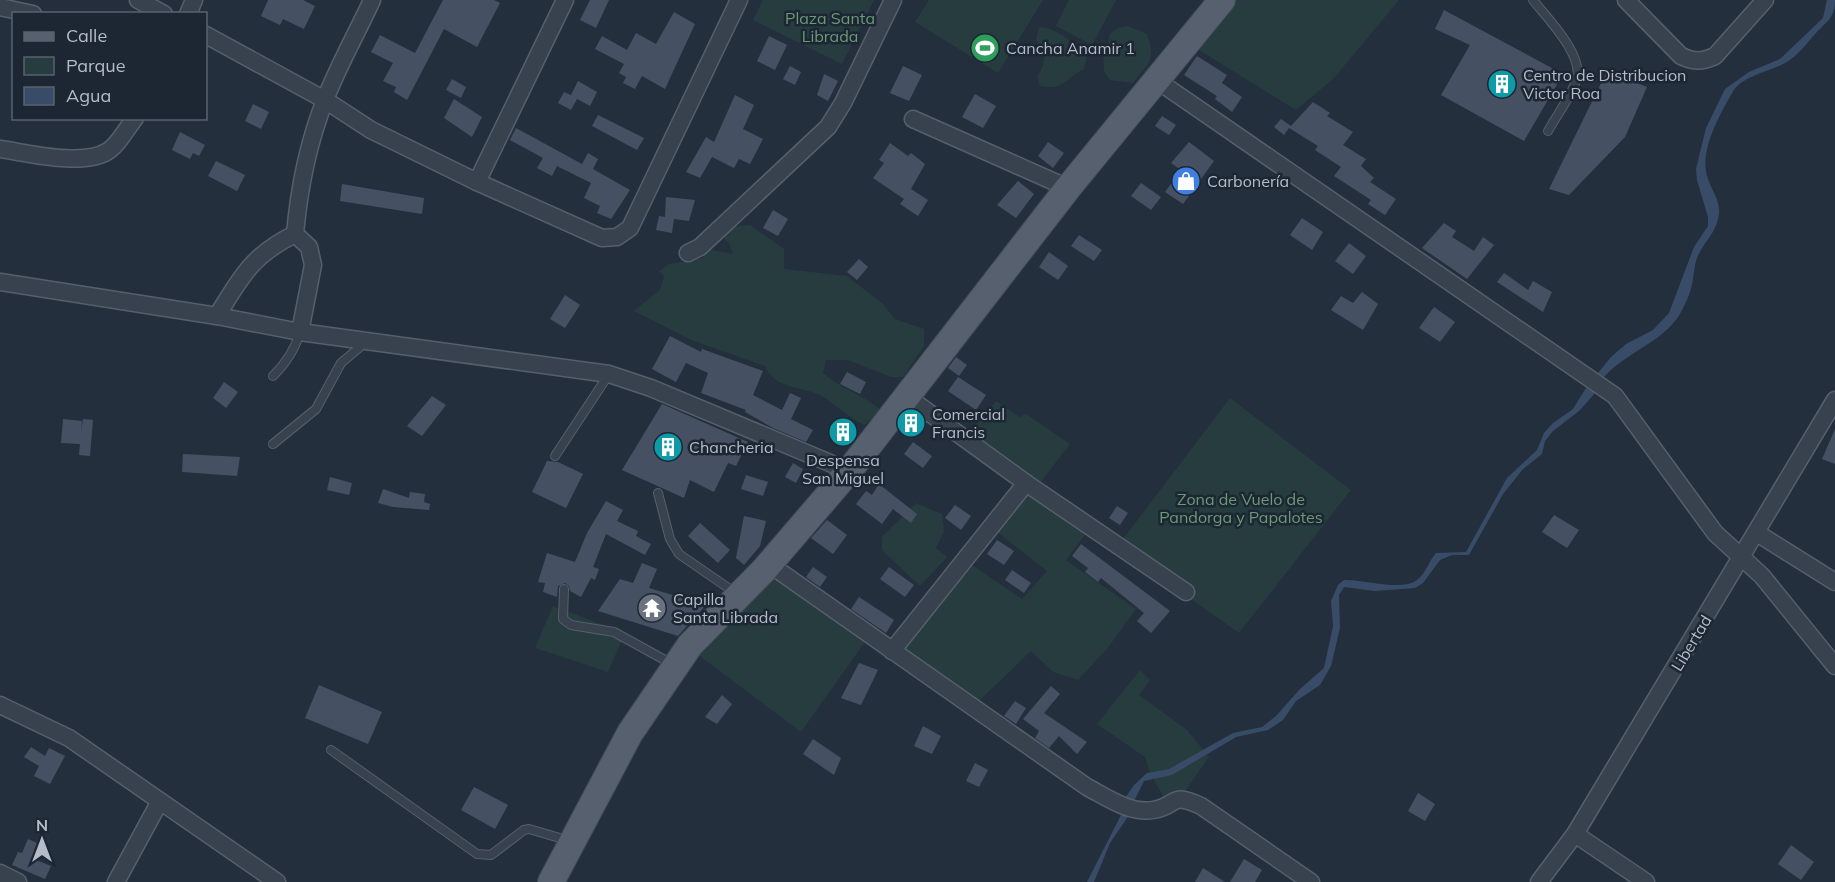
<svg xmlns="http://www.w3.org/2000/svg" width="1835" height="882" viewBox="0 0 1835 882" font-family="Mulish,sans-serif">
  <rect width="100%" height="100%" fill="#242f3e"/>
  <!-- green -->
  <g fill="#263c3f">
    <polygon points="763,0 874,0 842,64 753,20"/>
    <polygon points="929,0 1043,0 998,73 915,22"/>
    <polygon points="1069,0 1116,0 1092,45 1056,26"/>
    <polygon points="1230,0 1399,0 1334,78 1296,110 1191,45"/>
    <path d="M1128 26 1147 34C1157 62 1148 62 1133 83L1110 80 1104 71 1103 49 1108 44 1110 34 1118 28Z"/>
    <path d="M1039 27C1058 27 1071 45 1088 51L1084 69C1065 78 1064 91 1040 86L1037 76C1047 64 1046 51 1036 40Z"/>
    <path d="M750 225 784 249V269L847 276 883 304 895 319 924 329V346L903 377H891L848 360H826L823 373C841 389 864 395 882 411L864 425C849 417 838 407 825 398 806 385 774 391 765 366L691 340 634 311 660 290 664 276 659 271 669 264 703 258 707 249 733 254 729 243 723 238 734 226Z"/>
    <polygon points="1230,398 1351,490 1239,633 1117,547"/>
    <polygon points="996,401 1019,417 1026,414 1070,444 1040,483 968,435"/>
    <polygon points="1029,488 1087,532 1066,560 1136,609 1107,649 1078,680 1053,672 1031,651 976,704 899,649 972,565 1022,599 1047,571 996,531"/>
    <polygon points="916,503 942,514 944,531 936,548 947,557 920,586 882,550 882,537"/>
    <polygon points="770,572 867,639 801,732 697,654"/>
    <polygon points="553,606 625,633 608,672 535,648"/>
    <polygon points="1140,670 1150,680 1139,695 1187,730 1209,757 1183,794 1163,796 1151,775 1145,757 1097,724"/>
  </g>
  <!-- water -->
  <g fill="#394c67">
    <path d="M1827 0H1835C1835 18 1827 21 1816 33 1806 44 1799 54 1787 62 1770 72 1742 75 1732 93 1719 116 1698 153 1708 179 1712 191 1720 200 1719 213 1717 233 1704 241 1697 258 1694 266 1694 276 1692 284 1690 295 1685 304 1680 314 1662 343 1626 352 1604 377L1598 373 1611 357 1626 344 1653 330 1669 313 1694 247 1708 226V217L1697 180 1696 169 1706 128 1725 89 1749 72 1780 59 1823 18Z"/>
    <path d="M1586 388 1595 393 1579 411 1553 431 1545 441 1542 454 1523 469 1503 494 1469 555H1452L1440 560 1423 583 1415 588 1374 591 1344 587 1339 595 1340 628 1331 666 1320 685 1296 701 1283 720 1268 730 1236 737 1172 775 1144 781 1133 803 1123 801 1134 785 1147 773 1169 769 1233 733 1262 727 1276 716 1300 689 1324 668 1333 626 1331 601 1338 585 1344 580C1362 579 1402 592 1417 580 1426 573 1429 561 1436 553L1466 552 1507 478 1537 450 1544 433 1553 423 1573 409Z"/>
    <polygon points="1122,813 1129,815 1110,843 1094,882 1087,882"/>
  </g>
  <!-- building -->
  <g fill="#455162">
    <polygon points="268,0 303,0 315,6 304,29 283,19 280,25 261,16"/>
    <polygon points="443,0 494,0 500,3 477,47 444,29 407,100 394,92 396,87 383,81 393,63 371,52 380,35 415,53"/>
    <polygon points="590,0 609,0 596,28 580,20"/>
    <polygon points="1444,10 1563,74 1524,141 1441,95 1470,45 1435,29"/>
    <polygon points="674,12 695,24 665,89 642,76 635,89 623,83 626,77 619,73 624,64 595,49 602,36 627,50 636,33 656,44"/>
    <polygon points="769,36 787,45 775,70 757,61"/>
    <polygon points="1197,56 1227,75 1222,83 1242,97 1232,112 1215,99 1217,96 1184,75"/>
    <polygon points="790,66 801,72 795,85 783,79"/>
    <polygon points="903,66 922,75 909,101 890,93"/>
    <polygon points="1607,71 1647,87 1625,137 1569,195 1549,189"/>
    <polygon points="824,74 838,81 828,101 817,95"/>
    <polygon points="452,79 466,87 461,98 446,90"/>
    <polygon points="578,81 597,92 590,106 577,99 571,110 558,103 564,92 571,95"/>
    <polygon points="975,94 996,106 983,128 962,117"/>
    <polygon points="735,95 754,105 743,129 763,139 750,164 739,159 734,168 712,157 700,178 686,172 706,137 714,142"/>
    <polygon points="454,99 482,117 472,137 444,118"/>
    <polygon points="1313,102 1330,113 1327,116 1353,132 1343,145 1366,159 1361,166 1374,178 1370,182 1396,199 1385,215 1368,204 1371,200 1334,176 1341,167 1315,150 1318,146 1289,128 1284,135 1274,127 1281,119 1291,126"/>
    <polygon points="253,104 269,112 261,129 245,121"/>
    <polygon points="598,115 644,138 637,150 592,126"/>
    <polygon points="1162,116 1176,125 1169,135 1155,126"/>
    <polygon points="516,128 582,164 588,153 598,159 593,169 630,190 611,219 597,213 600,206 584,198 591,183 557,166 552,176 537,168 543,158 510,140"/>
    <polygon points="180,132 205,145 199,156 193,153 190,159 172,150"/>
    <polygon points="1048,142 1064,153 1053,168 1038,156"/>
    <polygon points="1189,142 1214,161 1183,204 1165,192 1181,170 1171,163"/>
    <polygon points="890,143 908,156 911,153 925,164 911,189 928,200 918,216 900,204 904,199 873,178 884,163 879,160"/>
    <polygon points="216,161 245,175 237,191 208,176"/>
    <polygon points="1018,181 1034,194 1016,218 997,205"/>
    <polygon points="1141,183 1161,197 1151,210 1131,196"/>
    <polygon points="342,184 424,198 422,214 340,201"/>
    <polygon points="666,197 695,200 689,221 674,219 672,233 656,230 659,216 665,217"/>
    <polygon points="773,210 788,219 778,236 763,228"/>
    <polygon points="1302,218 1323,232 1312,250 1290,235"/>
    <polygon points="1444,223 1456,231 1452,237 1474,251 1483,237 1494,245 1467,279 1422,248"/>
    <polygon points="1079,235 1102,250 1094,261 1071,246"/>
    <polygon points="1349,243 1366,256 1353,274 1335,261"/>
    <polygon points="1049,252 1068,266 1058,280 1039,267"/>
    <polygon points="859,259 868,267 857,280 847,272"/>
    <polygon points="1504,273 1528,290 1533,281 1552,292 1543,312 1497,282"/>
    <polygon points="1362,292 1378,304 1363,330 1331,310 1341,296 1353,303"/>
    <polygon points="565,295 580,305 565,328 550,319"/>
    <polygon points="1434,307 1455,322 1440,342 1419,328"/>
    <polygon points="670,336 701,352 702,349 763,371 753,395 782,410 790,393 801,398 791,419 813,430 806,442 773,428 745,412 746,410 701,393 708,373 686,363 676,382 652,369"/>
    <polygon points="956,357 967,365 959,376 948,368"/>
    <polygon points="847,372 866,382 860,394 840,384"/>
    <polygon points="958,377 986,395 976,410 948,391"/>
    <polygon points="224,382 238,392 226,408 213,398"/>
    <polygon points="432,396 446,405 422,436 407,426"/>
    <polygon points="662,404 748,442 736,466 728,463 714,492 690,480 684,498 622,470"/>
    <polygon points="912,414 920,419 910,438 899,432"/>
    <polygon points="63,419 82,421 81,433 83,419 93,420 90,456 79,455 80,444 61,443"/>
    <polygon points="1835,429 1835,464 1822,459"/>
    <polygon points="913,442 932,456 923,468 904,454"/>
    <polygon points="183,454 240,457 237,476 182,472"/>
    <polygon points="547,461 558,462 583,474 566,508 532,492"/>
    <polygon points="793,463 803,469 796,483 785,477"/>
    <polygon points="746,475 768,482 763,496 741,489"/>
    <polygon points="330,477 352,483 349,495 327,490"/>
    <polygon points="879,484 917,514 911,523 893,509 882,524 856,504 866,491 872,495"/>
    <polygon points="383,489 409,498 410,492 425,494 424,502 430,504 429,510 393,507 378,503"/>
    <polygon points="606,501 623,510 617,521 638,531 636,536 651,544 645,555 606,534 593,567 599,569 595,580 591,578 581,597 570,591 569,586 565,583 558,586 557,597 543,592 545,583 538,582 547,553 575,562 587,533"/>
    <polygon points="955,505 971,516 961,530 945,518"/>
    <polygon points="1117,506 1128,513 1120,525 1109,518"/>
    <polygon points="1554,515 1579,530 1567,548 1542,532"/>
    <polygon points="744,516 766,521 760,546 744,565 736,558"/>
    <polygon points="827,520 847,535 833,554 811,538"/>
    <polygon points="700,523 730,550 718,563 688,536"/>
    <polygon points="997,540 1014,551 1004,565 987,554"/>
    <polygon points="1081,544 1170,611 1151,633 1137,621 1144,613 1101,578 1098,582 1085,572 1088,568 1072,556"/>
    <polygon points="642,563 657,569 649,588 706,605 678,636 598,611 620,579 633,583"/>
    <polygon points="813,567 827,577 820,587 806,577"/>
    <polygon points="889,567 914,585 905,597 880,579"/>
    <polygon points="1012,570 1031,583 1024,593 1005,580"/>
    <polygon points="859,597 894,620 886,633 851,609"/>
    <polygon points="859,663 878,670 861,705 841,698"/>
    <polygon points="319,685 382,712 368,744 305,718"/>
    <polygon points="1051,686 1060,694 1044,713 1087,742 1077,754 1059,736 1049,748 1035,738 1039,731 1023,719"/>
    <polygon points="722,695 732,704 717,724 705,717"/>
    <polygon points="1015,701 1026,708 1016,724 1004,716"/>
    <polygon points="923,726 941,736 932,754 914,746"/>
    <polygon points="813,739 841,758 834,775 803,754"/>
    <polygon points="31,747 45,756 49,748 65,756 50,784 34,776 39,766 24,757"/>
    <polygon points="975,763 988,770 979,787 966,781"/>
    <polygon points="474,787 508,805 495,829 461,810"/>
    <polygon points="1418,793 1435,804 1425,821 1408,811"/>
    <polygon points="28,839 42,845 36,860 51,866 45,879 12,865 18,852 22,853"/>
    <polygon points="1791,845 1814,862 1801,880 1778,864"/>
    <polygon points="1244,859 1262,870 1255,882 1230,882"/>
    <polygon points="1203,868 1225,882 1195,882"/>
  </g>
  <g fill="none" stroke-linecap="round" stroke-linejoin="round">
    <!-- lane casing -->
    <g stroke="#565f6c" stroke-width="10">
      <g id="lane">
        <path d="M1533 0C1547 18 1583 54 1577 78 1572 95 1557 115 1548 131"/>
        <path d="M273 376C286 363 295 350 300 332"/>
        <polyline points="273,444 316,409 341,363 366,342"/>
        <polyline points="555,456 609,374"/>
        <polyline points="658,493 670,539 679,554 737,594"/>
        <polyline points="564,589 563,619 571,625 614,632 672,664"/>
        <polyline points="331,750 477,854 491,855 524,830 529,829 570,841"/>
      </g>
    </g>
    <!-- street casing -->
    <g stroke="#565f6c" stroke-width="19">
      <g id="street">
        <polyline points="138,0 164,14"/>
        <path d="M1626 0 1681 56C1694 62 1702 62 1715 56L1765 0"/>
        <polyline points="0,7 33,14"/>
        <polyline points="188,14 194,0"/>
        <polyline points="206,35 325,100 371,130 477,182 602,238 617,237 630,228 739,0"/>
        <polyline points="1155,79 1615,396 1715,533 1762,576 1835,666"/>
        <polyline points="913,119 1068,188"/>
        <path d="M0 149C28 153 84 167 108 151 118 145 127 128 135 118"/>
        <polyline points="477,182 565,0"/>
        <polyline points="688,253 700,247 828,127 843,103 893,0"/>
        <polyline points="0,282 217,316 300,332 609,374 651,388 849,471"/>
        <path d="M217 316C241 277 252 255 295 234"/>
        <path d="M300 332 313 265 309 247 295 234C299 189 308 143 325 100 338 66 357 33 372 0"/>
        <polyline points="906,396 1026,483 1186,592"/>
        <polyline points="1757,533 1835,582"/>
        <path d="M769 564 1087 787C1106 797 1130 814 1153 810 1179 806 1169 791 1201 806L1311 882"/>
        <polyline points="892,651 1026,483"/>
        <polyline points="0,705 69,738 277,882"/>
        <polyline points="1575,834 1646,882"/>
        <polyline points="0,873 18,882"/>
        <polyline points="116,882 160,801"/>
        <polyline points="1539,882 1575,834 1835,400"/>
      </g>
    </g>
    <!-- primary casing -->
    <g stroke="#414a57" stroke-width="28">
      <polyline id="primary" points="551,882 630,733 690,645 764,570 849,471 1068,188 1222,0"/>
    </g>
    <!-- lane -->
    <use href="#lane" stroke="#38414e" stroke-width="8"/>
    <!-- street -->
    <use href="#street" stroke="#38414e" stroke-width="16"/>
    <!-- primary -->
    <use href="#primary" stroke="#56606e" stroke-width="26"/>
  </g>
  <!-- icons -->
  <defs>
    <g id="stadium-disc" transform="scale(1.5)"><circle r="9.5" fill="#2e9e5b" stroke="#1d2633"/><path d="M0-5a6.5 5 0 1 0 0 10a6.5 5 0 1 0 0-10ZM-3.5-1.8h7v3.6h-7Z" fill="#fff"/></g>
    <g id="building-disc" transform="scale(1.5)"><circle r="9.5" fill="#0f9aa8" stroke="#1d2633"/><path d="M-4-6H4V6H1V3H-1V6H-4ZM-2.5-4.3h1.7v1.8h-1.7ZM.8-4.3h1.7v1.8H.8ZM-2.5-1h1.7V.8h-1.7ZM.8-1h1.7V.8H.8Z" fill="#fff"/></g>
    <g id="shop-disc" transform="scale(1.5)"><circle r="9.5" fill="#3f7fe0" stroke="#1d2633"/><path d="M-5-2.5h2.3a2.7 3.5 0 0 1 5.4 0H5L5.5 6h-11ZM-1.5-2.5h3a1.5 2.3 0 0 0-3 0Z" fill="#fff"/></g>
    <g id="temple-disc" transform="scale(1.5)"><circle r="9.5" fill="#6b7280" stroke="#1d2633"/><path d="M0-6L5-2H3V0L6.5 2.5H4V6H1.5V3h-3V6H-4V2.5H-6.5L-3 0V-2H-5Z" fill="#fff"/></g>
  </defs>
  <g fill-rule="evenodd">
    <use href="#stadium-disc" x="985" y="48"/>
    <use href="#building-disc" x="1502" y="84"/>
    <use href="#shop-disc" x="1186" y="181"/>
    <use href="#building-disc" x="911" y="423"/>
    <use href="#building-disc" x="843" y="432"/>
    <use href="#building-disc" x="668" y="447"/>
    <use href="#temple-disc" x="652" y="608"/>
  </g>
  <g text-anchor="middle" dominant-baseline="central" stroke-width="5" stroke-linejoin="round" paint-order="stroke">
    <!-- park labels -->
    <g font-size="16" fill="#6b9a76" stroke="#1d2633">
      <text x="830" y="18">Plaza Santa<tspan x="830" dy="18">Librada</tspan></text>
      <text x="1241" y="499">Zona de Vuelo de<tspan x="1241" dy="18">Pandorga y Papalotes</tspan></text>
    </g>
    <!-- poi labels -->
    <g font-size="16" fill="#b4bcc9" stroke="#1d2633" text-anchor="start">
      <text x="1006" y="48">Cancha Anamir 1</text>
      <text x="1523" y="75">Centro de Distribucion<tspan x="1523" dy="18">Victor Roa</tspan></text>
      <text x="1207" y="181">Carbonería</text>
      <text x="932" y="414">Comercial<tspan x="932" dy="18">Francis</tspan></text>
      <text x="689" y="447">Chancheria</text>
      <text x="843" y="460" text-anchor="middle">Despensa<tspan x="843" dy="18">San Miguel</tspan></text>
      <text x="673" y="599">Capilla<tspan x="673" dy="18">Santa Librada</tspan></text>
    </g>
    <!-- street labels -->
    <g font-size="16" fill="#b4bcc9" stroke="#1d2633">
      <text transform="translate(1691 643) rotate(-59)">Libertad</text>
    </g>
  </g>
  <!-- legend -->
  <rect x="12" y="12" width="195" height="108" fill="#1d2633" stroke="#59626f" stroke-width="1.5"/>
  <rect x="24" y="32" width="30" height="9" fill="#56606e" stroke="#59626f" stroke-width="1.5"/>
  <text x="66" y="42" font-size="18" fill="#b4bcc9">Calle</text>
  <rect x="24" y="57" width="30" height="18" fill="#263c3f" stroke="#59626f" stroke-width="1.5"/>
  <text x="66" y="72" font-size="18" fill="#b4bcc9">Parque</text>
  <rect x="24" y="87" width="30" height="18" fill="#394c67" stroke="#59626f" stroke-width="1.5"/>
  <text x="66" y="102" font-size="18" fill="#b4bcc9">Agua</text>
  <!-- north arrow -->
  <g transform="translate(42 840)" stroke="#1d2633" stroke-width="4.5" paint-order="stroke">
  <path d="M0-4.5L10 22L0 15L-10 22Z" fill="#b4bcc9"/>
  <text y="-9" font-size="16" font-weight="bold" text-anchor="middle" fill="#b4bcc9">N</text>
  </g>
</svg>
